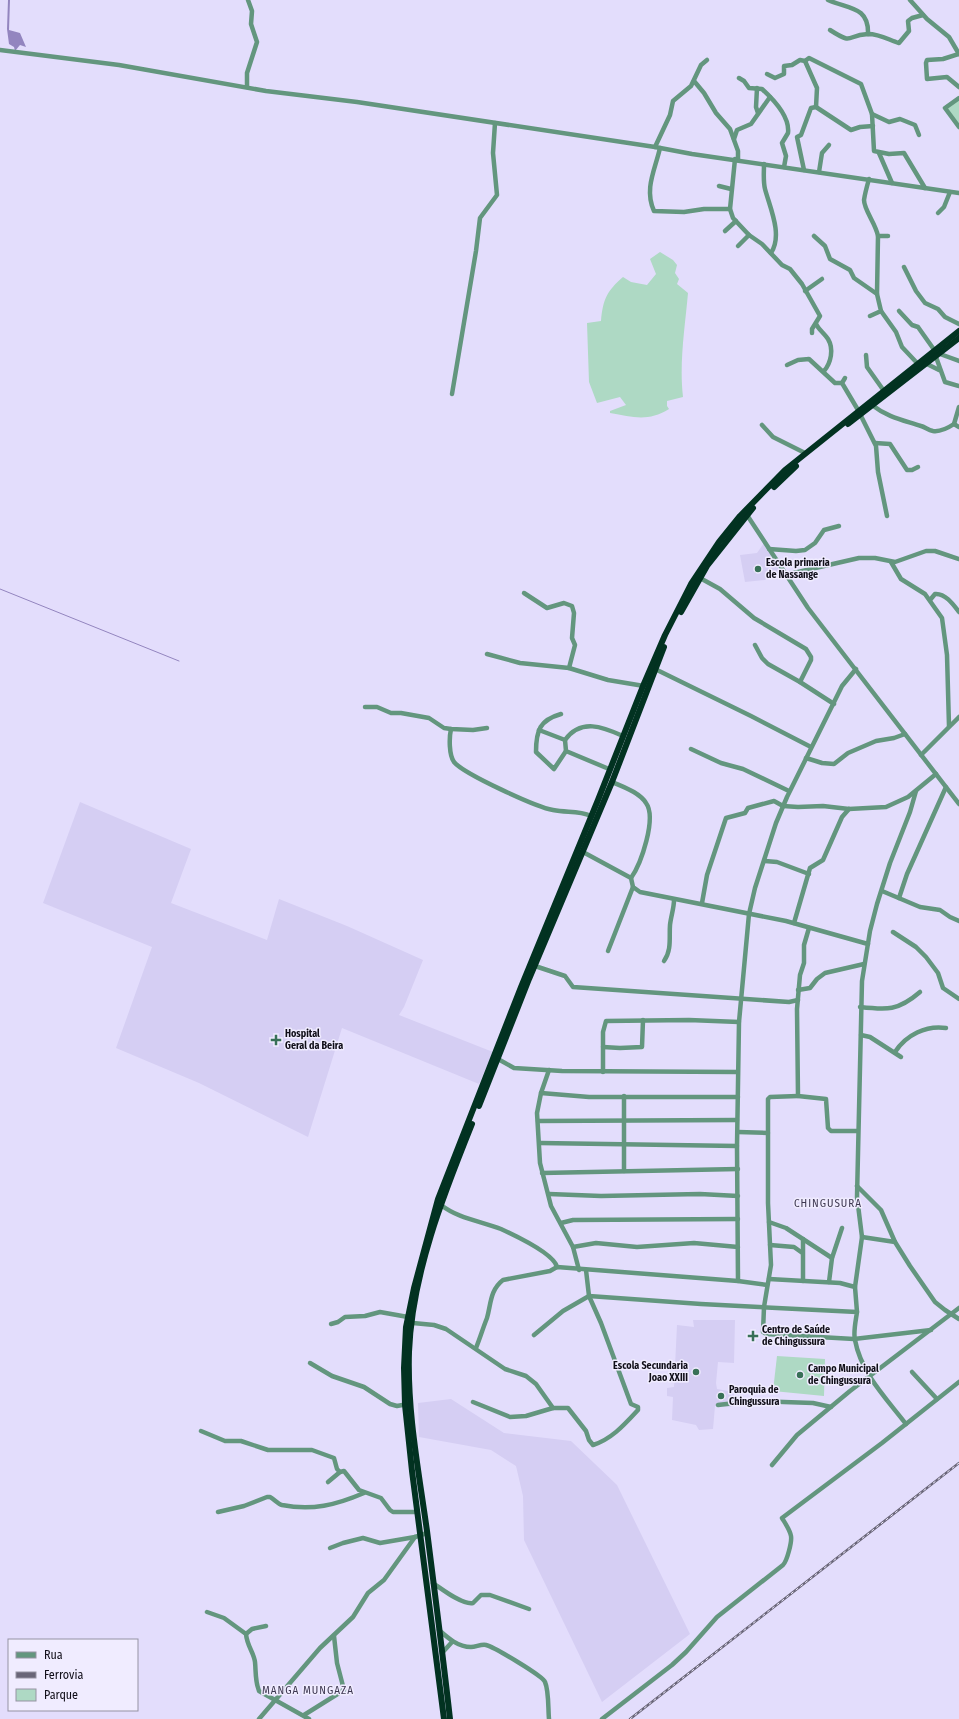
<svg xmlns="http://www.w3.org/2000/svg" width="959" height="1719" viewBox="0 0 959 1719" font-family="'Fira Sans Condensed',sans-serif">
  <rect width="100%" height="100%" fill="#e3ddfc"/>
  <!-- built -->
  <g fill="#d5cef3">
    <polygon points="764,543 778,566 779,574 769,575 765,580 745,582 740,555 757,553"/>
    <polygon points="80,802 191,849 171,903 267,940 279,899 347,926 423,960 404,1007 399,1015 493,1052 479,1084 342,1028 308,1137 199,1083 116,1048 152,947 43,903"/>
    <polygon points="693,1320 735,1320 734,1363 718,1362 716,1383 717,1389 734,1392 733,1407 715,1406 713,1429 699,1430 696,1425 672,1420 673,1397 667,1396 667,1388 674,1387 677,1325 694,1327"/>
    <polygon points="451,1399 504,1433 571,1441 617,1485 690,1634 602,1702 524,1540 523,1496 516,1466 491,1450 419,1437 418,1403"/>
  </g>
  <!-- green -->
  <g fill="#aed9c4">
    <polygon points="959,96 959,125 945,106"/>
    <path d="M660 252 673 260 677 265 675 273 679 279 677 284 688 293C685 327 679 363 683 397L667 401V406L669 409C648 422 633 417 610 413V411L626 405 620 397 597 403 589 382 587 323 601 321C603 299 607 291 623 277L631 282 647 285 656 274 650 259Z"/>
    <polygon points="777,1356 825,1359 824,1396 773,1391"/>
  </g>
  <!-- water -->
  <polygon fill="#9385bf" points="8,0 10,0 9,30 20,33 26,47 20,45 15,51 14,47 9,44 7,29"/>
  <g fill="none" stroke-linecap="round" stroke-linejoin="round">
    <!-- stream -->
    <polyline stroke="#9385bf" stroke-width="1" points="0,589 179,661"/>
    <!-- minor -->
    <g stroke="#63967e" stroke-width="4.5">
      <path d="M828 0C848 9 869 6 868 34"/>
      <polyline points="910,0 927,19 949,37 959,54"/>
      <path d="M830 30C855 46 845 35 868 34 880 34 889 40 899 43L909 31 908 21 912 18 923 15"/>
      <polyline points="0,50 119,65 266,91 357,102 655,147 692,154 959,193"/>
      <polyline points="959,54 943,59 927,60 926,63 927,79 947,77 959,87"/>
      <polyline points="805,61 817,88 816,107"/>
      <polyline points="767,74 775,78 784,74 784,66 792,65 800,60 805,61 809,58 861,84 872,114 874,151 889,154 904,153 925,188"/>
      <path d="M739 78 744 81 749 88 762 89C773 99 790 117 788 133L782 143 786 156 784 167"/>
      <polyline points="694,81 704,93 716,113 730,129 738,151 738,160"/>
      <polyline points="247,87 247,73 257,42 251,24 252,11 248,0"/>
      <polyline points="757,88 756,107 758,113"/>
      <polyline points="959,98 945,108 959,127"/>
      <polyline points="872,114 889,122 900,119 915,125 919,135"/>
      <polyline points="734,139 737,130 751,124 770,97"/>
      <polyline points="655,147 670,115 673,101 691,86 701,65 707,60"/>
      <path d="M660 148C655 170 644 189 654 211L684 212 704 209H730"/>
      <polyline points="879,153 892,183"/>
      <polyline points="735,159 730,209 733,218 749,235 762,244 782,265 790,269 802,284 820,316 812,329 812,333"/>
      <path d="M764 164C764 173 763 181 765 189 770 208 783 235 771 253"/>
      <polyline points="804,170 797,137 801,135 811,108 816,107 851,130 860,127 873,126"/>
      <polyline points="819,172 822,153 829,145"/>
      <path d="M869 179C867 186 865 193 864 200 864 210 876 224 878 236H888"/>
      <polyline points="719,186 731,189"/>
      <polyline points="938,213 944,207 950,192"/>
      <polyline points="725,231 736,221"/>
      <polyline points="814,236 825,246 830,259 850,270 854,278 877,294 881,311 870,316"/>
      <polyline points="738,246 749,235"/>
      <polyline points="904,267 916,291 925,303 938,309 945,317 959,324"/>
      <polyline points="805,291 822,279"/>
      <polyline points="877,294 878,236"/>
      <polyline points="881,311 896,332 902,347 918,364"/>
      <polyline points="899,311 912,325 918,327 935,351"/>
      <path d="M816 324C819 330 824 333 828 339 834 349 831 363 824 371"/>
      <polyline points="940,354 959,361"/>
      <polyline points="866,355 867,367 884,391"/>
      <polyline points="936,357 945,382 959,386"/>
      <polyline points="927,364 939,370"/>
      <polyline points="787,365 798,360 809,359 835,383 842,383"/>
      <polyline points="845,378 842,383 858,410"/>
      <polyline points="452,394 476,251 480,218 497,195 493,153 495,123"/>
      <path d="M872 405C887 417 903 420 921 426 925 427 928 430 933 431 940 432 948 428 954 424L959 427"/>
      <polyline points="860,414 876,446 878,472 887,516"/>
      <polyline points="954,424 959,407"/>
      <polyline points="762,425 773,437 805,453"/>
      <polyline points="875,443 890,444 907,470 912,470 918,467"/>
      <polyline points="747,515 808,608 959,804"/>
      <polyline points="769,549 796,551 805,550 815,543 824,530 839,526"/>
      <polyline points="891,562 901,579 925,594 942,618 947,655 949,726"/>
      <polyline points="785,575 859,558 875,558 895,562 926,551 935,551 959,559"/>
      <polyline points="700,578 720,589 754,618 806,649 811,657 811,660 800,682"/>
      <polyline points="524,593 547,608 564,603 572,606 574,613 572,638 575,645 569,668"/>
      <path d="M930 600 935 594C945 593 953 604 959 612"/>
      <polyline points="755,645 762,658 768,664 800,682 834,704"/>
      <polyline points="487,654 520,663 569,668 608,680 644,686"/>
      <polyline points="655,669 751,716 811,747"/>
      <polyline points="365,707 377,707 391,713 401,713 429,718 444,728 451,729 473,730 487,728"/>
      <path d="M561 714C540 720 536 730 536 752L554 769 566 751"/>
      <path d="M451 729C449 738 449 755 454 762 464 774 536 807 553 810 567 813 578 810 591 816"/>
      <polyline points="539,730 565,740 566,751 609,769"/>
      <path d="M565 740C581 718 603 727 623 736"/>
      <polyline points="691,749 721,763 743,769 789,791"/>
      <polyline points="921,755 959,717"/>
      <polyline points="806,758 822,763 834,764 848,753 876,741 894,738 905,734"/>
      <path d="M612 782C623 787 639 792 646 803 657 818 641 864 631 878"/>
      <polyline points="583,852 631,878 633,887 640,892 786,921 868,944"/>
      <polyline points="765,861 777,862 809,874"/>
      <polyline points="882,891 920,907 940,910 950,917 959,921"/>
      <polyline points="899,898 907,874 946,787"/>
      <polyline points="702,903 707,875 726,818 745,813 748,808 774,801 783,806 798,807 823,806 849,809 886,807 908,797 936,774"/>
      <polyline points="794,923 810,868 823,860 842,817 849,809"/>
      <polyline points="809,928 804,945 804,963 800,975 797,1009 798,1096 826,1099 828,1128 831,1131 857,1131"/>
      <polyline points="893,932 916,947 926,957 938,973 943,988 959,999"/>
      <polyline points="608,951 633,887"/>
      <path d="M664 961C672 950 669 937 670 925 671 916 674 908 674 900"/>
      <polyline points="535,966 565,976 573,987 789,1002 798,1000"/>
      <polyline points="798,990 810,988 817,979 825,973 864,964"/>
      <path d="M860 1007C887 1010 898 1011 920 992"/>
      <polyline points="861,1035 870,1037 901,1057"/>
      <polyline points="603,1047 620,1048 642,1047 643,1020"/>
      <path d="M895 1052C906 1035 926 1025 946 1028"/>
      <polyline points="498,1059 514,1068 562,1071 737,1072"/>
      <polyline points="549,1070 541,1093 537,1113 540,1163 551,1206 573,1247 579,1270"/>
      <polyline points="603,1072 603,1032 606,1021 689,1020 739,1022"/>
      <polyline points="541,1093 589,1097 738,1097"/>
      <polyline points="798,1096 770,1097 768,1099 768,1203 771,1265 764,1307 763,1332 766,1334 854,1339 931,1330"/>
      <polyline points="538,1121 737,1120"/>
      <polyline points="738,1132 768,1133"/>
      <polyline points="540,1143 737,1146"/>
      <polyline points="624,1171 624,1096"/>
      <polyline points="542,1173 738,1169"/>
      <polyline points="857,1186 881,1210 895,1242 910,1266 935,1302 945,1310 959,1319"/>
      <polyline points="549,1194 601,1196 700,1194 738,1196"/>
      <path d="M441 1205C459 1219 481 1221 501 1229 514 1235 554 1254 557 1267"/>
      <polyline points="769,1222 786,1228 832,1258"/>
      <polyline points="561,1223 573,1220 738,1219"/>
      <polyline points="862,1237 895,1242"/>
      <polyline points="770,1245 794,1247 801,1252"/>
      <polyline points="573,1247 596,1243 637,1247 694,1243 738,1247"/>
      <polyline points="769,1279 840,1283 855,1287 857,1312"/>
      <polyline points="738,1281 737,1146 739,1022 749,914 755,888 776,823 787,797 842,686 856,669"/>
      <polyline points="803,1281 803,1239"/>
      <polyline points="829,1282 832,1258 842,1228"/>
      <polyline points="855,1287 862,1237 857,1197 862,981 870,931 877,904 890,863 910,812 916,791"/>
      <path d="M413 1323 434 1325 446 1329 505 1369 526 1376 536 1384 553 1408H568L586 1431 589 1440 593 1445C612 1439 625 1424 638 1410V1407L631 1404 601 1323 589 1296 586 1270"/>
      <polyline points="331,1324 338,1322 345,1317 365,1316 380,1312 408,1317"/>
      <path d="M534 1335 563 1311 589 1296 701 1304 857 1312C856 1320 853 1332 855 1340 861 1373 886 1398 906 1424"/>
      <path d="M476 1348C480 1338 483 1328 487 1318 491 1304 490 1290 503 1280L550 1271 557 1267 738 1281 767 1285"/>
      <polyline points="310,1363 332,1376 364,1387 390,1404 397,1406 408,1404"/>
      <polyline points="912,1372 937,1399"/>
      <polyline points="473,1402 510,1417 526,1416 553,1408"/>
      <polyline points="718,1405 752,1401 813,1403 831,1407"/>
      <polyline points="201,1431 225,1441 241,1441 268,1450 312,1450 334,1458 337,1469 340,1472"/>
      <polyline points="772,1465 797,1435 850,1391 959,1308"/>
      <polyline points="328,1482 340,1472 344,1471 359,1490 381,1498 390,1510 393,1512 417,1512"/>
      <path d="M218 1512 244 1506 267 1497H270C274 1499 278 1504 282 1505 312 1511 336 1505 364 1493"/>
      <polyline points="330,1548 343,1543 363,1538 380,1543 415,1537"/>
      <path d="M433 1583C442 1589 462 1605 473 1603L481 1595H490L529 1609"/>
      <path d="M207 1612 224 1618 246 1634C247 1646 254 1653 255 1662 256 1672 255 1681 259 1691L309 1719"/>
      <path d="M439 1630C448 1638 458 1647 471 1647 476 1647 481 1644 486 1645 494 1647 543 1676 545 1682 549 1691 548 1709 549 1719"/>
      <polyline points="246,1634 252,1629 266,1626"/>
      <polyline points="442,1653 452,1642"/>
      <polyline points="304,1715 344,1690 337,1663 334,1636"/>
      <polyline points="259,1719 320,1648 353,1617 368,1593 384,1580 415,1537 427,1533"/>
      <path d="M602 1719 672 1665 686 1652 717 1617 783 1565C787 1561 792 1542 791 1536 790 1530 785 1523 782 1518L882 1443 959 1382"/>
    </g>
    <!-- highway -->
    <g stroke="#023221" stroke-width="6">
      <polyline points="848,424 959,338"/>
      <polyline points="774,487 796,466"/>
      <polyline points="681,612 707,566 753,508"/>
      <polyline points="479,1106 529,979 612,782 664,647"/>
      <polyline points="444,1719 412,1471 405,1405 404,1368 406,1327 414,1288 438,1199 521,987 598,800 643,686 665,635 691,584 719,542 740,516 785,470 959,331"/>
      <path d="M450 1719C443 1656 435 1594 427 1531 419 1473 407 1411 409 1352 412 1274 443 1196 472 1124"/>
    </g>
    <!-- rail casing -->
    <g stroke="#696578" stroke-width="2.5">
      <polyline id="rail" points="630,1719 959,1463"/>
    </g>
    <!-- rail -->
    <use href="#rail" stroke="#f0ecff" stroke-width="1" stroke-dasharray="3" stroke-linecap="butt"/>
  </g>
  <!-- markers -->
  <g fill="#387057" stroke="#f0ecff" stroke-width="1.5">
    <circle cx="758" cy="569" r="4"/>
    <path d="M274 1034h4v4h4v4h-4v4h-4v-4h-4v-4h4z"/>
    <path d="M751 1330h4v4h4v4h-4v4h-4v-4h-4v-4h4z"/>
    <circle cx="696" cy="1372" r="4"/>
    <circle cx="800" cy="1375" r="4"/>
    <circle cx="721" cy="1396" r="4"/>
  </g>
  <g text-anchor="middle" dominant-baseline="central" stroke-width="3" stroke-linejoin="round" paint-order="stroke">
    <!-- poi labels -->
    <g font-size="10" font-weight="bold" fill="#100e18" stroke="#f0ecff" text-anchor="start">
      <text x="766" y="563">Escola primaria<tspan x="766" dy="12">de Nassange</tspan></text>
      <text x="285" y="1034">Hospital<tspan x="285" dy="12">Geral da Beira</tspan></text>
      <text x="762" y="1330">Centro de Saúde<tspan x="762" dy="12">de Chingussura</tspan></text>
      <text x="688" y="1366" text-anchor="end">Escola Secundaria<tspan x="688" dy="12">Joao XXIII</tspan></text>
      <text x="808" y="1369">Campo Municipal<tspan x="808" dy="12">de Chingussura</tspan></text>
      <text x="729" y="1390">Paroquia de<tspan x="729" dy="12">Chingussura</tspan></text>
    </g>
    <!-- neighbourhood labels -->
    <g font-size="11" letter-spacing="1" fill="#3d3750" stroke="#f0ecff">
      <text x="828" y="1203">CHINGUSURA</text>
      <text x="308" y="1690">MANGA MUNGAZA</text>
    </g>
  </g>
  <!-- legend -->
  <rect x="8" y="1639" width="130" height="72" fill="#f0ecff" stroke="#9693a3"/>
  <rect x="16" y="1652" width="20" height="6" fill="#63967e" stroke="#9693a3"/>
  <text x="44" y="1659" font-size="12" fill="#100e18">Rua</text>
  <rect x="16" y="1672" width="20" height="6" fill="#696578" stroke="#9693a3"/>
  <text x="44" y="1679" font-size="12" fill="#100e18">Ferrovia</text>
  <rect x="16" y="1689" width="20" height="12" fill="#aed9c4" stroke="#9693a3"/>
  <text x="44" y="1699" font-size="12" fill="#100e18">Parque</text>
</svg>
